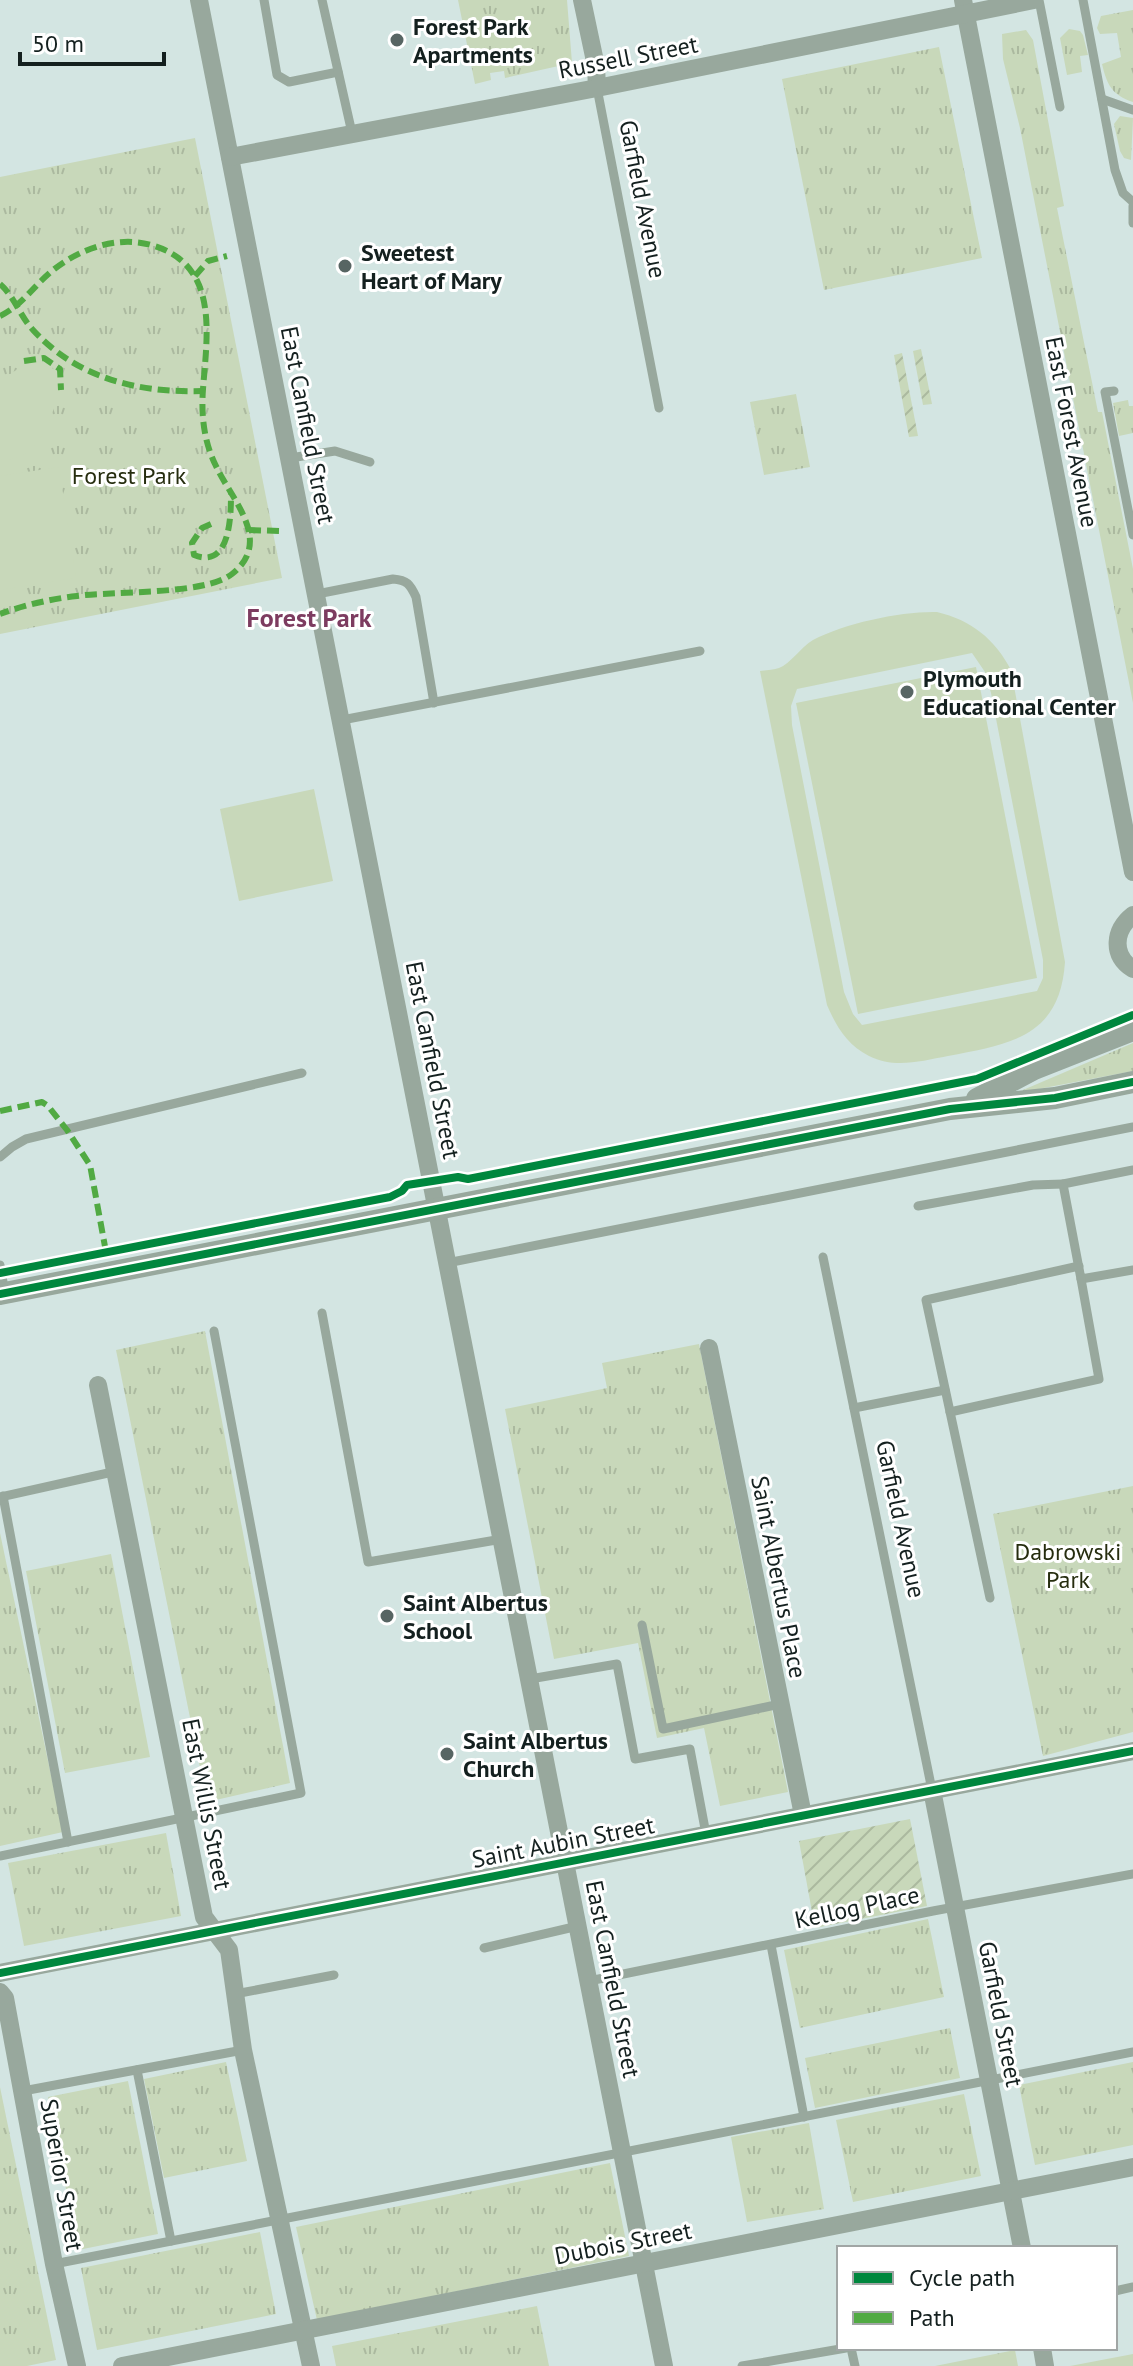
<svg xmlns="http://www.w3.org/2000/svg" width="1133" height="2366" viewBox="0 0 1133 2366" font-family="'PT Sans',sans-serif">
  <defs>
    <pattern id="grass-tufts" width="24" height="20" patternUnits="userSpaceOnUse" patternTransform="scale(2)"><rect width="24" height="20" fill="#c8d8ba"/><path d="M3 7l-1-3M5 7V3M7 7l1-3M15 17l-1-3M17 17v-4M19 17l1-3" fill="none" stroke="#abb99f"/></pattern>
    <pattern id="garden-furrows" width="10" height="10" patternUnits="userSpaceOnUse" patternTransform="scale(2)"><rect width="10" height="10" fill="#c8d8ba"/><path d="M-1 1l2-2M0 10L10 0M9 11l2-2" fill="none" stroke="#abb99f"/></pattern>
  </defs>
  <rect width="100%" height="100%" fill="#d3e5e2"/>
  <!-- grass -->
  <g fill="url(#grass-tufts)">
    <polygon points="458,0 567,0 572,63 505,78 504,71 490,73 491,80 475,84"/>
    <path d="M1133 10V102C1112 95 1107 85 1102 64L1121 57 1117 33 1100 34 1097 28 1101 16Z"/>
    <polygon points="1069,29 1080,31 1083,35 1088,55 1080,56 1082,72 1067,75 1060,38"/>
    <polygon points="1026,30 1033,40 1064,206 1057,208 1098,412 1102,412 1133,569 1133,703 1020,128 1003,59 1002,34"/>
    <polygon points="939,47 982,258 824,290 782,79"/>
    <polygon points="1120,116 1133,118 1131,160 1124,158 1120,151 1114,124"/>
    <polygon points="195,138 282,578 0,634 0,177"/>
    <polygon points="796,394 810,467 764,475 750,402"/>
    <polygon points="1128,400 1129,406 1133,406 1133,433 1119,436 1113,403"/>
    <polygon points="1133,1043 1133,1071 1023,1092 1023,1090"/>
    <polygon points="205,1331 290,1783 207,1802 116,1350"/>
    <polygon points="699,1344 788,1792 720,1806 704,1728 657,1738 638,1643 554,1659 505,1409 607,1388 602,1363"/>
    <polygon points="1133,1486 1133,1732 1043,1756 993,1514"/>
    <polygon points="0,1533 63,1832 0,1846"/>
    <polygon points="111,1554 150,1757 65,1773 26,1571"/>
    <polygon points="166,1833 181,1916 24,1946 8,1863"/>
    <polygon points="928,1919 944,1997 800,2028 784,1950"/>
    <polygon points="950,2028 960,2078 815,2108 805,2058"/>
    <polygon points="226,2062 247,2161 164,2178 144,2079"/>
    <polygon points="1133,2062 1133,2145 1035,2165 1019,2085"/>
    <polygon points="128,2081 158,2234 78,2250 48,2097"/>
    <polygon points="0,2087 56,2360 27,2366 0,2366"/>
    <polygon points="964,2094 981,2176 853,2202 836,2120"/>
    <polygon points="809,2123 824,2209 747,2222 731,2137"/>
    <polygon points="610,2163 629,2256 317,2320 296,2227"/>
    <polygon points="260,2232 276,2314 97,2350 81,2268"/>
    <polygon points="537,2306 549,2366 336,2366 332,2346"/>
    <polygon points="1015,2350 1018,2366 935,2366"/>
    <polygon points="1133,2354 1133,2366 1070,2366"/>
  </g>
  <!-- garden -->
  <g fill="url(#garden-furrows)">
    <polygon points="921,349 932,404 923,405 913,351"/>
    <polygon points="902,353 918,436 909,437 894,355"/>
    <polygon points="910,1819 927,1906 815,1928 799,1841"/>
  </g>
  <!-- pitch -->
  <g fill="#c8d8ba" fill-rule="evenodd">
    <path d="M43 362 58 372C61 404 40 466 0 459V381L25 364Z"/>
    <polygon points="59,467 76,578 0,590 0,476"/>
    <path d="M937 612C971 620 995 639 1011 670L1065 962C1060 1038 1009 1044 948 1056 921 1061 895 1069 869 1056 847 1045 836 1026 827 1005L760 671C766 670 774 670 779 668 790 664 801 647 813 640 845 623 902 611 937 612ZM972 653 985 672 991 693 1043 960V978L1037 991 862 1025 853 1014 844 992 792 725 791 706 797 689Z"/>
    <polygon points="976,667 1037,978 858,1014 796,703"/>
    <polygon points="314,789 333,881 239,901 220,809"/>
  </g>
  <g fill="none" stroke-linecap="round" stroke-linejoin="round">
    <!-- service -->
    <g stroke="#98a89d" stroke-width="9">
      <polyline points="264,0 277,75 289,82 338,72"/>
      <polyline points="322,0 352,133"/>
      <polyline points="1039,0 1060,107"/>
      <polyline points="1083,0 1115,170 1123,193 1133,202"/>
      <polyline points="597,88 659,408"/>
      <polyline points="1102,99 1133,110"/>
      <polyline points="1133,206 1133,223"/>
      <polyline points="1114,391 1105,392 1133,535"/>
      <polyline points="290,458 335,451 370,462"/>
      <path d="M317 594 393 579C407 580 410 584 416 597L434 703"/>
      <polyline points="342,720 700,651"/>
      <polyline points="0,1157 12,1147 26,1139 302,1073"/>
      <polyline points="1133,1170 1063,1184 1081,1279 1133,1270"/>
      <polyline points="918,1206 1033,1185 1063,1184"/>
      <polyline points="823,1257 932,1790"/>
      <polyline points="447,1263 1133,1127"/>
      <polyline points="0,1265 5,1293"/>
      <polyline points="322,1313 368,1562 502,1539"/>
      <polyline points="854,1408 945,1390"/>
      <polyline points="950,1412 1099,1379 1081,1279"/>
      <polyline points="3,1496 68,1842"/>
      <polyline points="0,1497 117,1471"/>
      <polyline points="990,1598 926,1300 1079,1266"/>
      <polyline points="642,1625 663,1729 780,1704"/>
      <polyline points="530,1679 617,1664 635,1759 690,1749 706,1834"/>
      <polyline points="0,1856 301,1793 214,1331"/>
      <polyline points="771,1945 804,2117"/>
      <polyline points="484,1948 578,1926"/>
      <polyline points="589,1981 933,1911 1133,1874"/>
      <polyline points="235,1994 334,1975"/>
      <polyline points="137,2070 171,2241"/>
      <polyline points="23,2091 243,2050"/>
      <polyline points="54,2264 1133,2052"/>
      <polyline points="1115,2291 1133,2287"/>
      <polyline points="851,2348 855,2366"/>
      <polyline points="742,2366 846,2348"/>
    </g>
    <!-- minor -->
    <g stroke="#98a89d" stroke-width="18">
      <polyline points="199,0 664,2366"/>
      <polyline points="582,0 596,66 597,88"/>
      <polyline points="963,0 1133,872"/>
      <polyline points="230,157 597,88 1034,0"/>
      <path d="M1133 915C1114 930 1111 955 1133 969"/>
      <polyline points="709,1348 803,1815"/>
      <polyline points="98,1385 204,1917 229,1950 243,2050 311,2366"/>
      <polyline points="932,1790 1022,2248"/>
      <polyline points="0,1973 1133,1751"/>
      <polyline points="0,1992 5,1998 54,2264 77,2366"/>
      <polyline points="1042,2348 1045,2366"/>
      <polyline points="122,2366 1133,2167"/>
    </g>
    <!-- tertiary -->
    <g stroke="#98a89d" stroke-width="22">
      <polyline points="977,1099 1034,1069 1133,1030"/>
      <polyline points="0,1294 950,1109 1055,1098 1133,1082"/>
    </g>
    <!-- quiet -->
    <g stroke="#51aa43" stroke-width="6" stroke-dasharray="12 6" stroke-linecap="butt">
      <polyline points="195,276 208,261 227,256"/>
      <path d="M0 284C14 296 20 316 33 330 78 379 139 393 203 391"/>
      <path d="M0 316C18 307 27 295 41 281 68 253 113 234 151 245 220 264 207 335 203 389 201 416 204 442 216 466 231 499 274 541 232 574 206 595 113 591 77 596 50 599 25 605 0 614"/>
      <polyline points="24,361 44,358 60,369 61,390"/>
      <path d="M211 524 202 528 192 543 194 555C231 570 231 514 231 492"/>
      <polyline points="249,530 279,531"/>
      <polyline points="0,1111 42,1102 48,1106 67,1130 90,1165 106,1252"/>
    </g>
    <!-- cycleway casing -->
    <g stroke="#fff" stroke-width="13">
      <g id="cycleway">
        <polyline points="0,1273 390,1197 402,1191 407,1185 458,1177 468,1179 977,1079 1133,1015"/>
        <polyline points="0,1294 950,1109 1055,1098 1133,1082"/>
        <polyline points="0,1973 1133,1751"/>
      </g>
    </g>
    <!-- cycleway -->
    <use href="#cycleway" stroke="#00873e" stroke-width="8"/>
  </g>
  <!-- markers -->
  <g fill="#576563" stroke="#fff" stroke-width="3">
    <circle cx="397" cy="40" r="8"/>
    <circle cx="345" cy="266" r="8"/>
    <circle cx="907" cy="692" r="8"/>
    <circle cx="387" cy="1616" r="8"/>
    <circle cx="447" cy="1754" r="8"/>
  </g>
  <g text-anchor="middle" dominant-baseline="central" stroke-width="6" stroke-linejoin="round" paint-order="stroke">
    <!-- poi labels -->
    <g font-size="24" font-weight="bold" fill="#14201f" stroke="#fff" text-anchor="start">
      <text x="413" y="26">Forest Park<tspan x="413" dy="28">Apartments</tspan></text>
      <text x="361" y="252">Sweetest<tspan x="361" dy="28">Heart of Mary</tspan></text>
      <text x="923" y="678">Plymouth<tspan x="923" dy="28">Educational Center</tspan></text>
      <text x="403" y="1602">Saint Albertus<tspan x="403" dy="28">School</tspan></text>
      <text x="463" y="1740">Saint Albertus<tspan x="463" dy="28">Church</tspan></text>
    </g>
    <!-- street labels -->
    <g font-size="24" fill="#14201f" stroke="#fff">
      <text transform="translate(628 57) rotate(-11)">Russell Street</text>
      <text transform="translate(643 199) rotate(79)">Garfield Avenue</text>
      <text transform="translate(308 425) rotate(79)">East Canfield Street</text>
      <text transform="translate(1072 432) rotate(79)">East Forest Avenue</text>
      <text transform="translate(433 1060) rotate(79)">East Canfield Street</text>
      <text transform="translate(901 1519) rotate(78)">Garfield Avenue</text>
      <text transform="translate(779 1577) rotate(79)">Saint Albertus Place</text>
      <text transform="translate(207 1804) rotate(79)">East Willis Street</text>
      <text transform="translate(563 1842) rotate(-11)">Saint Aubin Street</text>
      <text transform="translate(857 1907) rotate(-12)">Kellog Place</text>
      <text transform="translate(613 1979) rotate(79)">East Canfield Street</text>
      <text transform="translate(1001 2014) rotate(79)">Garfield Street</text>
      <text transform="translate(62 2175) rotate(80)">Superior Street</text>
      <text transform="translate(623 2243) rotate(-11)">Dubois Street</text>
    </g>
    <!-- park labels -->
    <g font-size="24" fill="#262d0f" stroke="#fff">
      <text x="129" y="475">Forest Park</text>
      <text x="1068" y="1551">Dabrowski<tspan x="1068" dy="28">Park</tspan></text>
    </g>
    <!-- neighbourhood labels -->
    <g font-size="26" font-weight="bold" fill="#7d3c60" stroke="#fff">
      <text x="309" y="617">Forest Park</text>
    </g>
  </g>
  <!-- legend -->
  <rect x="837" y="2246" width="280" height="104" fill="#ffffff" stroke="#a1a6a5" stroke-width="2"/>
  <rect x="853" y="2272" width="40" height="12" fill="#00873e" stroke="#a1a6a5" stroke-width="2"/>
  <text x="909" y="2286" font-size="24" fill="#14201f">Cycle path</text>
  <rect x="853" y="2312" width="40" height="12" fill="#51aa43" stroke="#a1a6a5" stroke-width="2"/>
  <text x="909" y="2326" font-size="24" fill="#14201f">Path</text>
  <!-- scale -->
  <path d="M20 52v12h144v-12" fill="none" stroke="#14201f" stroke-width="4"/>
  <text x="32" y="52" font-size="24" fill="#14201f" stroke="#ffffff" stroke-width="6" paint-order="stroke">50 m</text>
</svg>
